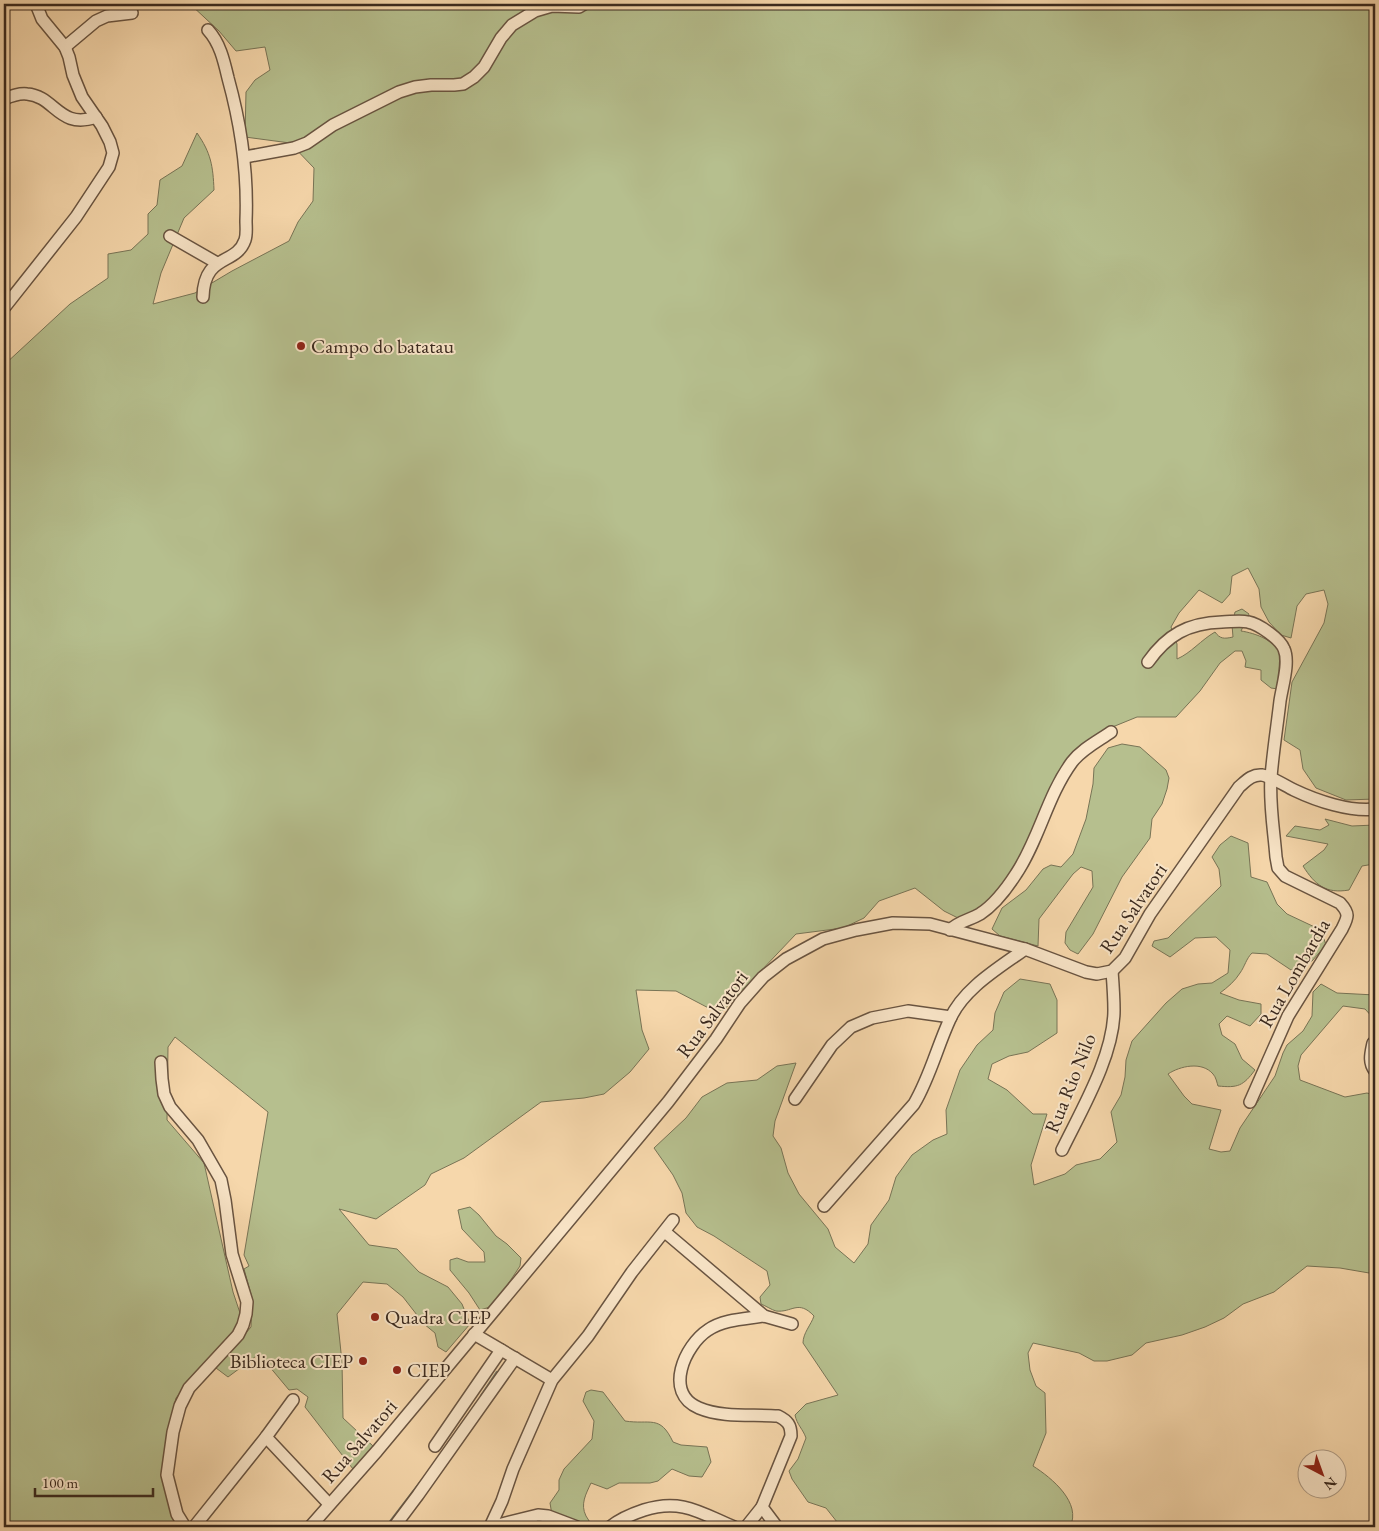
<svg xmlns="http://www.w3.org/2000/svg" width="1379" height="1531" viewBox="0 0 1379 1531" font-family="'EB Garamond',serif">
  <rect width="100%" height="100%" fill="#f6d7ab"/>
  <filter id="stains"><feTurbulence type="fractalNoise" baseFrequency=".004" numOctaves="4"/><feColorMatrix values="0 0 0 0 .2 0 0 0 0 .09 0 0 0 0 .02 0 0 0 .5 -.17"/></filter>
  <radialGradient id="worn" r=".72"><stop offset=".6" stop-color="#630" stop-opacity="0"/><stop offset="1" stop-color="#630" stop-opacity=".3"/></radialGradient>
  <!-- green -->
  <g fill="#b6bf8e" stroke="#787456">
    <path d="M190 4H1375V799L1346 800 1316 788 1303 769 1300 750 1284 740 1292 682 1324 623 1328 604 1324 590 1306 594 1297 606 1291 638 1281 635 1269 622 1261 607 1259 589 1248 568 1232 576 1230 594 1222 603 1199 590 1179 613 1171 627 1177 644V659C1191 653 1201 640 1215 632 1220 639 1224 639 1233 637L1232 625 1235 612 1242 609 1249 614 1241 631C1255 633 1278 641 1281 657 1283 666 1279 680 1278 689L1271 688 1261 680V670L1245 667 1246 661 1242 651H1235L1220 663 1200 691 1176 717H1137L1110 728 1067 768 1050 789 1029 846 1006 881 984 907 960 919 944 911 915 888 879 901 864 918 843 928 796 934 720 1014 676 991 636 990 642 1030 649 1049 630 1072 604 1094 584 1098 541 1102 464 1158 431 1174 425 1185 376 1219 339 1209 369 1245 397 1249 419 1272 448 1287 462 1304 470 1324 446 1352 438 1347 435 1333 424 1324 403 1297 387 1284 363 1282 337 1314 342 1362 343 1418 373 1446 353 1469 305 1407 308 1397 297 1389 289 1390 259 1354 228 1377 216 1368 251 1327 252 1298 244 1269 249 1266 244 1255 268 1112 175 1037 168 1047 167 1120 204 1163 233 1292 242 1319 238 1328 197 1373 176 1398 168 1434 165 1468 169 1506 181 1527H4V365L70 304 108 278V254L131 250 148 234V214L157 205 160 180 182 166 197 133C211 153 213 166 214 190L184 218 161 273 153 304 195 293 232 271 289 241 298 222 313 201 314 168 290 143 245 137 246 92 255 80 270 70 265 47 236 51 219 31Z"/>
    <polygon points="1122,744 1140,747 1166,770 1169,778 1167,789 1162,804 1152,819 1150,838 1122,877 1093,934 1078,954 1070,950 1065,943 1066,932 1093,887 1092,871 1081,867 1073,874 1039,919 1038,946 1000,936 992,929 1002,908 1026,890 1043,869 1051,865 1061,867 1073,854 1086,819 1093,784 1094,768 1108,748"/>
    <path d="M1325 819 1352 826 1375 825V866L1374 864 1362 866 1349 890C1326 894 1315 885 1303 866L1324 850 1328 844 1286 836 1295 826 1320 830 1329 825Z"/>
    <path d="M1231 836 1248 843 1251 877 1267 882 1277 904 1287 914 1321 930 1326 945 1312 961 1291 970 1267 954 1252 953C1246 959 1245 966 1240 973 1235 981 1228 987 1220 993L1239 1000 1261 1004V1014L1250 1026 1227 1016 1219 1024 1222 1035 1235 1044 1242 1059 1255 1070C1243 1086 1238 1088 1218 1086 1217 1083 1216 1077 1213 1074 1202 1061 1180 1066 1168 1074L1184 1096 1192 1104 1221 1110 1209 1149 1221 1152 1230 1151 1240 1128 1275 1076 1283 1053 1287 1045 1303 1031 1312 1016 1313 992 1321 984 1337 993 1375 995V1020L1365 1009 1343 1006 1301 1055 1298 1066 1300 1080 1345 1097 1367 1093 1375 1095V1274L1340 1268 1307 1266 1274 1292 1243 1304 1224 1318 1205 1327 1182 1335 1146 1343 1132 1355 1107 1361H1094L1079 1353 1033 1343 1028 1353 1030 1370 1036 1386 1045 1393 1046 1433 1033 1466C1052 1478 1082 1503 1070 1527H841L826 1508 808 1502 792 1479 789 1471 798 1459 806 1438C803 1429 797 1425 795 1415L806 1404 838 1395 803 1343C803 1333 811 1325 814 1316 798 1299 792 1313 776 1311 772 1310 766 1306 761 1304L760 1297 770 1285 767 1271 714 1236 697 1227 686 1213 682 1193 673 1175 654 1148 686 1118 702 1097 727 1083 757 1080 777 1066 796 1063 775 1121 773 1136 781 1148 788 1173 799 1194 828 1229 835 1247 854 1263 868 1244 871 1225 889 1200 896 1177 912 1155 933 1140 947 1134 946 1110 960 1070 977 1045 993 1030 995 1013 1004 992 1020 979 1050 984 1057 1000V1033L1028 1052 1009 1056 992 1064 988 1079 1007 1090 1033 1114H1047L1031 1165 1034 1185 1065 1174 1076 1165 1100 1159 1117 1142 1111 1112 1121 1095 1125 1077 1126 1060 1132 1041 1166 1003 1182 989 1198 984 1212 983 1228 973 1230 950 1216 937 1195 938 1170 957 1152 946 1154 941 1168 938 1221 886 1219 869 1212 857 1220 845Z"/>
    <polygon points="470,1207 479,1215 496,1236 507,1244 521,1258 520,1266 496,1302 490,1307 480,1310 469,1293 450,1270 450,1260 457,1258 468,1262 485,1262 484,1252 462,1229 458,1210"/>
    <path d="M591 1390 603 1392 625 1421C650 1425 660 1414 673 1442L681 1445 707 1447 711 1462 702 1477 689 1476 672 1469 658 1481 650 1483H619L607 1489 591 1483C586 1494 580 1504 586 1516 588 1520 591 1523 593 1527H554L550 1503 559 1490V1480L564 1469 592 1439 594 1421 583 1401 586 1392Z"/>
  </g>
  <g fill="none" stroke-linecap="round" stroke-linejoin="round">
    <!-- stream -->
    <g stroke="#758071" stroke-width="2.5">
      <polyline points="481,1396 497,1372"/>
      <polyline points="386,1527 422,1480"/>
    </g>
    <!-- minor casing -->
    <g stroke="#695441" stroke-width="14">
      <g id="minor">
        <polyline points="65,47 96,21 107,16 132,13"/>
        <path d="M4 99C11 96 19 93 27 94 55 96 59 130 96 117"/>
        <polyline points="245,157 294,148 307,143 333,125 399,92 415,87 431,85 454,85 463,84 474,77 484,67 501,38 512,25 535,11 552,6 579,7 584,4"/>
        <polyline points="170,236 217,263"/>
        <path d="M203 297C204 253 236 266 245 240 247 234 246 227 246 221 248 172 241 125 228 78 224 61 220 43 208 30"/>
        <polyline points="4,308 76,217 109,167 113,153 110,142 102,126 82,97 73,75 69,57 65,47 42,19 36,4"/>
        <path d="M1148 662C1167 635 1188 623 1222 622 1230 622 1240 620 1248 622 1259 624 1280 639 1284 649 1290 662 1282 687 1280 701 1277 727 1273 752 1271 777 1269 803 1274 831 1276 857L1278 868 1285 876 1340 903C1350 914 1348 917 1342 929L1288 1016 1250 1102"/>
        <path d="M950 930C959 921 970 920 980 914 994 905 1007 888 1016 874 1039 840 1047 796 1072 762 1082 749 1098 741 1111 732"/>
        <path d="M1373 1043C1371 1053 1368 1062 1375 1071"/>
        <polyline points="161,1062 162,1079 164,1094 170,1107 198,1140 221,1180 225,1200 232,1254 247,1302 246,1314 243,1325 238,1335 189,1388 180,1406 173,1432 167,1475 177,1514 185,1527"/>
        <polyline points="795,1099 832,1045 851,1027 872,1018 908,1011 951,1017"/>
        <path d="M1062 1150C1082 1109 1114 1055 1114 1010 1114 997 1113 984 1112 971"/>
        <path d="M824 1206 914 1104C930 1077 937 1047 950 1019 964 988 999 968 1025 949"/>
        <polyline points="665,1232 764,1316 792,1324"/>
        <path d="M764 1316C746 1319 724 1319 708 1330 685 1345 663 1393 699 1408 723 1418 752 1414 778 1416 788 1421 791 1425 791 1436L762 1507 777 1527"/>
        <polyline points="474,1334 552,1380"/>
        <polyline points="266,1437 329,1504"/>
        <polyline points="435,1446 501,1350"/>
        <polyline points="194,1527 266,1437 293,1400"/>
        <path d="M310 1527 377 1451 668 1102 716 1039 740 1003 763 977 786 959 823 939 856 930 893 923 930 924 1025 949 1086 972 1097 974 1112 971 1125 958 1150 914 1239 787C1246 781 1252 774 1262 775 1272 777 1284 785 1294 790 1317 801 1350 812 1375 809"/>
        <polyline points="394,1527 418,1495 515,1358"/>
        <polyline points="490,1527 502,1501 513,1469 552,1380 588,1336 632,1272 673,1220"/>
        <polyline points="490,1527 538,1515 548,1516 577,1527"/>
        <path d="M610 1527C620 1519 632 1514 644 1510 681 1498 701 1513 734 1527"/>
        <polyline points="746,1527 762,1507"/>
      </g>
    </g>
    <!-- minor -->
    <use href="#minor" stroke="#f9e5c8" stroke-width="11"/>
  </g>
  <!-- markers -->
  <g fill="#8f2418" stroke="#f9e5c8" stroke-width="2">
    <circle cx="301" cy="346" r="5"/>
    <circle cx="375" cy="1317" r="5"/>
    <circle cx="363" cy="1361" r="5"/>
    <circle cx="397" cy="1370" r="5"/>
  </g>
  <g text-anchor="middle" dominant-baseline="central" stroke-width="4" stroke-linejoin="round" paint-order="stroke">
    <!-- poi labels -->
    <g font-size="20" fill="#3a291e" stroke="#f9e5c8" text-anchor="start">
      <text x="311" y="346">Campo do batatau</text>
      <text x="385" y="1317">Quadra CIEP</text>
      <text x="353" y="1361" text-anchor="end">Biblioteca CIEP</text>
      <text x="407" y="1370">CIEP</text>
    </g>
    <!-- street labels -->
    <g font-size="20" fill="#3a291e" stroke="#f9e5c8">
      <text transform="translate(1133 908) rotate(-56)">Rua Salvatori</text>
      <text transform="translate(1294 973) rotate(-60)">Rua Lombardia</text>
      <text transform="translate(712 1014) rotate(-53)">Rua Salvatori</text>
      <text transform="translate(1070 1083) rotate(-68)">Rua Rio Nilo</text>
      <text transform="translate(359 1441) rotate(-49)">Rua Salvatori</text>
    </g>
  </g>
  <!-- margin -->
  <rect width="1379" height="1531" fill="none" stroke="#f6d7ab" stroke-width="20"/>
  <rect x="5" y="5" width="1369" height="1521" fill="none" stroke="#3a291e" stroke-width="2.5"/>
  <rect x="10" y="10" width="1359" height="1511" fill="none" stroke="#3a291e"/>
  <!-- north arrow -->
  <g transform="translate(1322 1474) rotate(139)"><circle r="24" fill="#f9e5c8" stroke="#ad9a84"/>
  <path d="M0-4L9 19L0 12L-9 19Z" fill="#8f2418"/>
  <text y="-8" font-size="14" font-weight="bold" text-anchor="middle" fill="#3a291e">N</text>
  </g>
  <!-- scale -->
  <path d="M35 1488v8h118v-8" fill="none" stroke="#3a291e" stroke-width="2.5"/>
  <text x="42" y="1488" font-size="15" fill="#3a291e" stroke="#f9e5c8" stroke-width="4" paint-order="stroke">100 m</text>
  <rect width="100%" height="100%" filter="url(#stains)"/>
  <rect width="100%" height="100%" fill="url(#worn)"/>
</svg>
